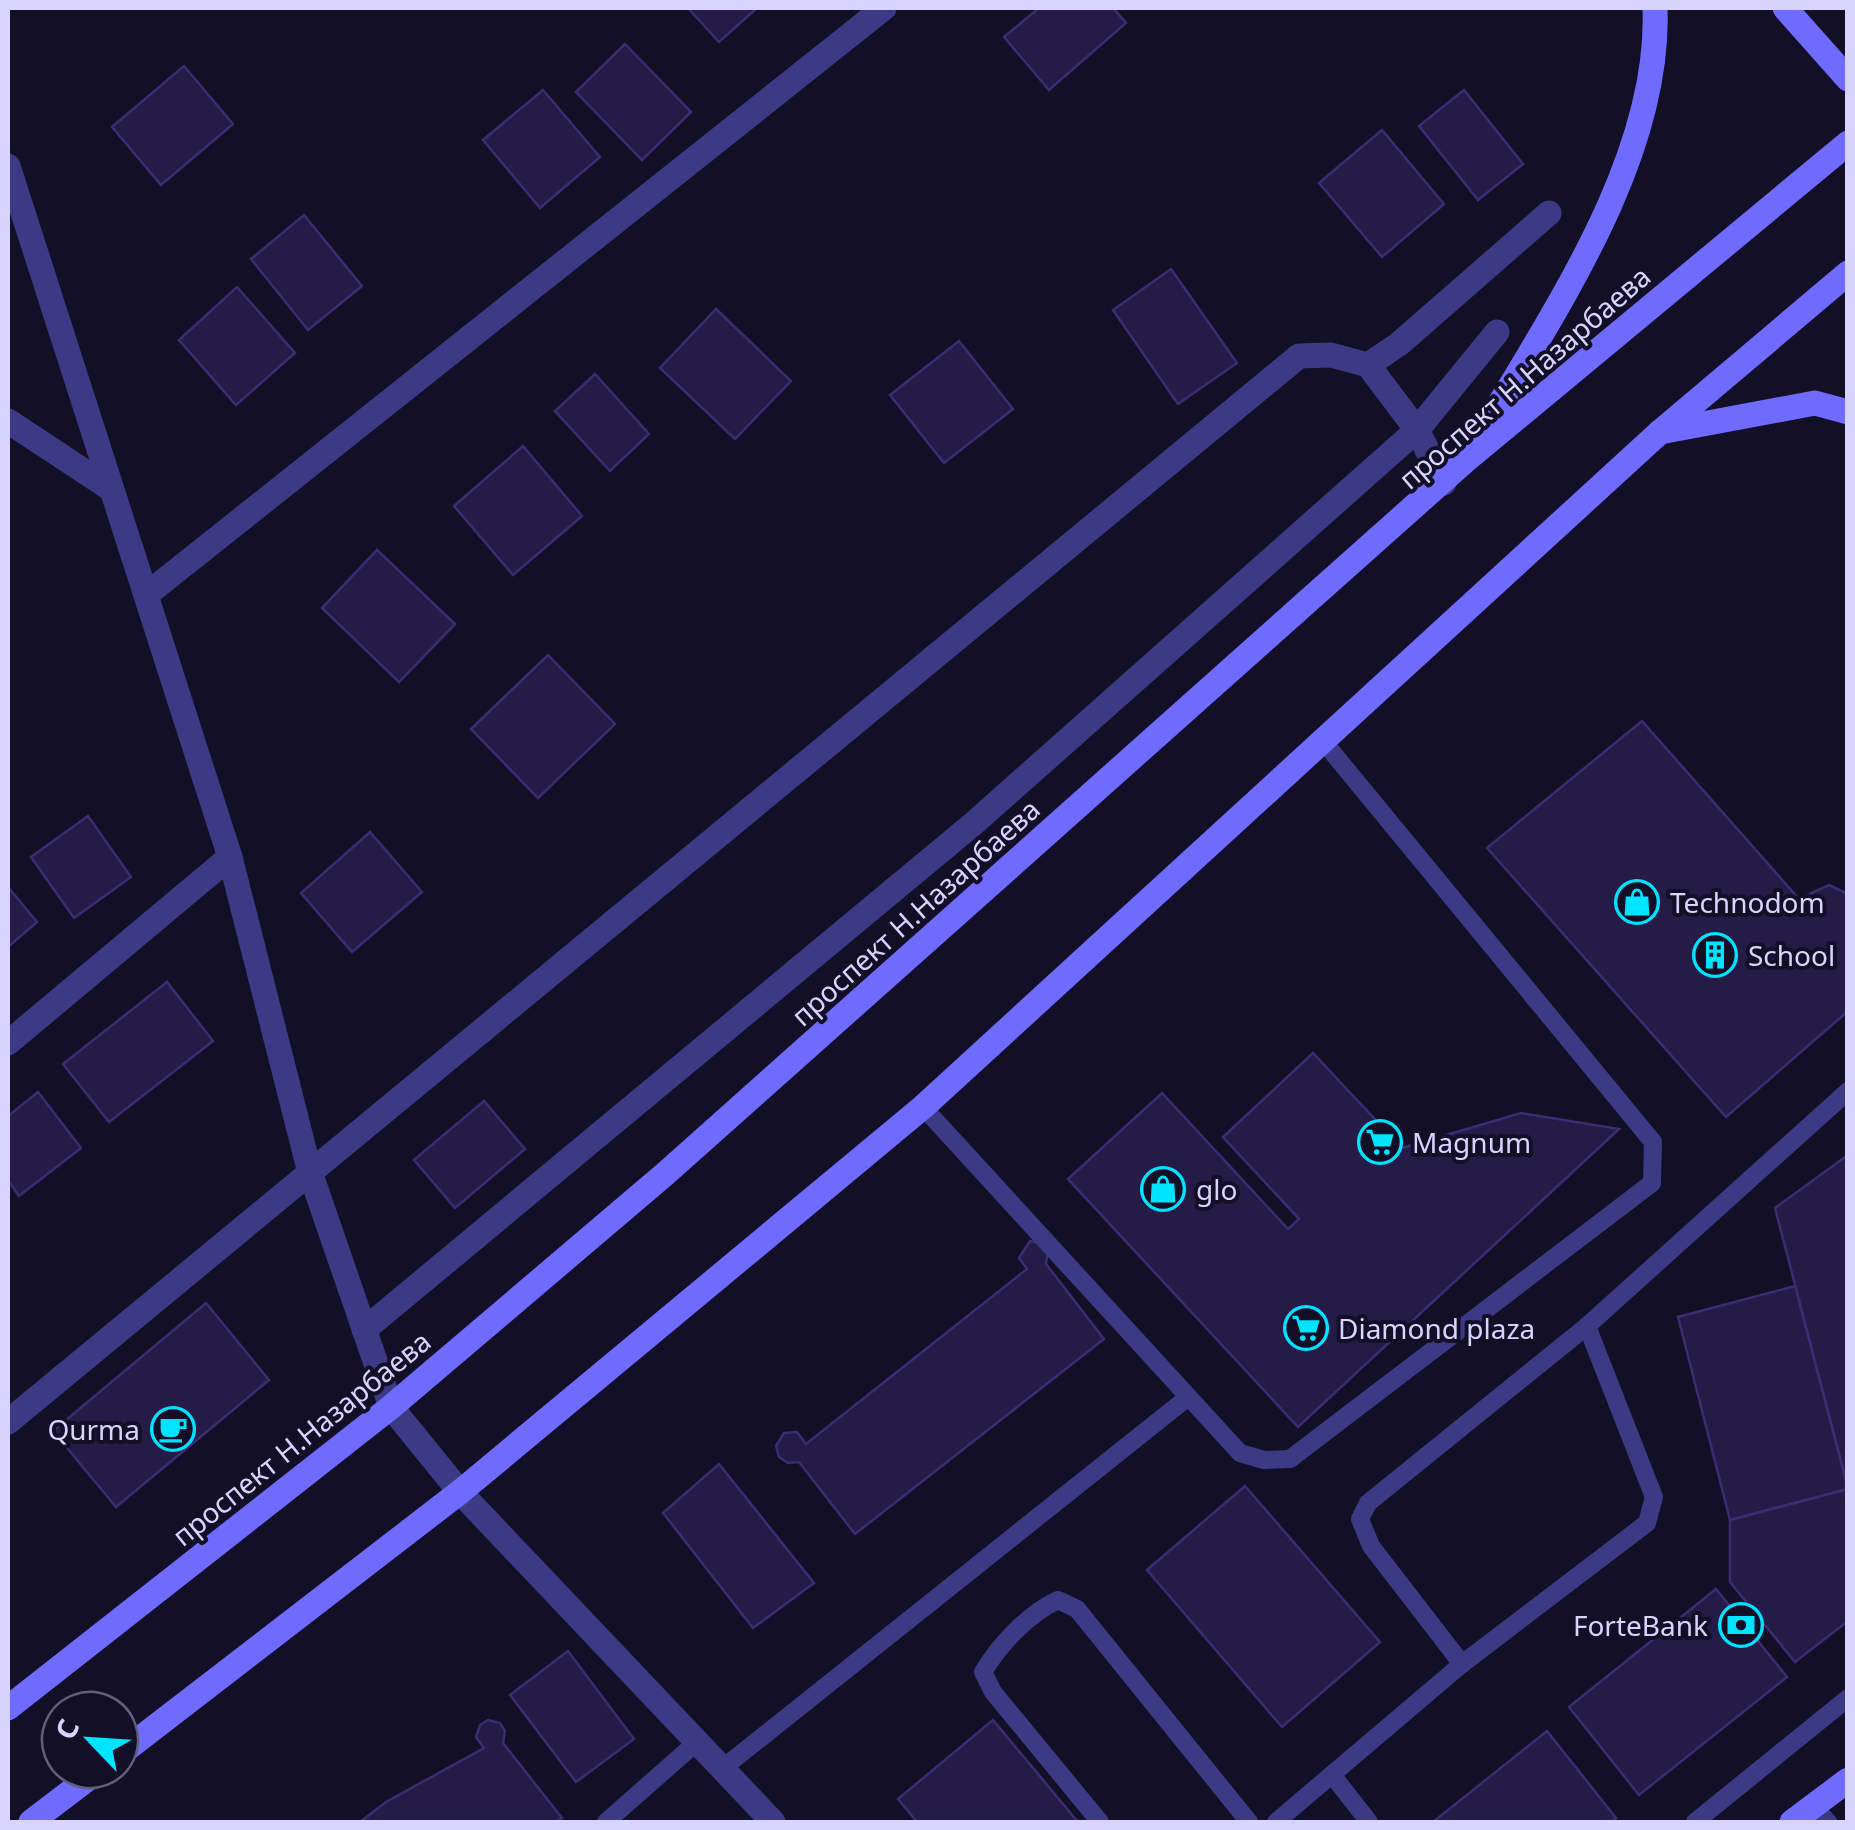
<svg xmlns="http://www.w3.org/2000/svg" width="1855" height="1830" viewBox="0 0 1855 1830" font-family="'Noto Sans',sans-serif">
  <rect width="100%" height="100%" fill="#130f26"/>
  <!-- building -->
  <g fill="#241b47" stroke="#3b2d73" stroke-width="2.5">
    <polygon points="688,8 757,8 719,42"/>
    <polygon points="1039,8 1113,8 1126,23 1049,90 1004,37"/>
    <polygon points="625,44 691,112 642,160 576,92"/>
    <polygon points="184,66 233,124 161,185 112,127"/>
    <polygon points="543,90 600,157 540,208 483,140"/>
    <polygon points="1464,90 1523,164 1478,200 1419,126"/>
    <polygon points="1382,130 1444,204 1382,257 1319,183"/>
    <polygon points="304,215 362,286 308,330 251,259"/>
    <polygon points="1171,269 1237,363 1178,404 1113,310"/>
    <polygon points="237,287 295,353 236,405 179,340"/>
    <polygon points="716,309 791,381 735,439 660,368"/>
    <polygon points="959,341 1013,409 944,463 890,395"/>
    <polygon points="595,374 649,434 610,471 555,411"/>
    <polygon points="523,446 582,516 513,575 454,506"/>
    <polygon points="377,550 455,624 399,682 322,608"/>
    <polygon points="548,655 615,724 538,798 471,729"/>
    <polygon points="1642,721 1799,899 1829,885 1848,894 1848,1011 1726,1117 1487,848"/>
    <polygon points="88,816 131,877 74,918 31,857"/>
    <polygon points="370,832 422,892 352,952 301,893"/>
    <polygon points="8,887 37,922 8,947"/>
    <polygon points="167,982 213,1041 109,1122 63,1064"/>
    <polygon points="1313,1053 1402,1148 1521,1113 1619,1129 1298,1427 1068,1179 1162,1093 1288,1229 1299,1219 1223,1137"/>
    <polygon points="38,1092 81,1148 19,1196 8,1180 8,1116"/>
    <polygon points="484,1101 525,1149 455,1208 414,1160"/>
    <polygon points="1848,1155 1848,1488 1775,1208"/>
    <polygon points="1030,1241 1043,1244 1048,1252 1046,1264 1104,1339 855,1534 799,1462 788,1463 779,1457 776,1446 784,1433 797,1432 806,1444 1027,1269 1019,1258"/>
    <polygon points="1795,1286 1848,1489 1730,1520 1678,1317"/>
    <polygon points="206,1303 269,1380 116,1507 53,1431"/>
    <polygon points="719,1464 814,1583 753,1628 663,1513"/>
    <polygon points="1245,1486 1380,1642 1282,1727 1147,1570"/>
    <polygon points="1848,1489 1848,1621 1795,1662 1730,1582 1730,1520"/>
    <polygon points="1716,1589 1787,1677 1639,1795 1569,1707"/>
    <polygon points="568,1651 634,1739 576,1782 510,1695"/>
    <polygon points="488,1720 500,1723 505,1731 503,1743 562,1818 556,1822 360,1822 386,1802 484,1748 476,1737 480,1725"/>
    <polygon points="993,1720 1078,1822 917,1822 898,1799"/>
    <polygon points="1547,1731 1616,1818 1611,1822 1433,1822"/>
  </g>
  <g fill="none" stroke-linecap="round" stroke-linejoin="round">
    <!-- lane -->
    <g stroke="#3d3a85" stroke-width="18">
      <polyline points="923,1107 1240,1453 1264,1460 1290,1459 1652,1183 1653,1142 1323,741"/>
      <polyline points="1462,1664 1371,1546 1360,1519 1368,1503 1587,1326 1848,1091"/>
      <polyline points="723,1768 1187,1398"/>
      <polyline points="1333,1776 1369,1822"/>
      <polyline points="1813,1806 1828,1822"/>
      <polyline points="606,1822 698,1741"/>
      <path d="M1100 1822 993 1692 983 1672C1000 1644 1028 1614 1058 1600L1077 1609 1249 1822"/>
      <polyline points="1276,1822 1462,1664 1647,1523 1654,1497 1587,1326"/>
      <polyline points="1695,1822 1848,1698"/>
    </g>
    <!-- street -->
    <g stroke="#3d3a85" stroke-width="25">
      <polyline points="8,166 230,857 309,1169 391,1407 460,1492 773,1822"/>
      <polyline points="1368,365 1417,430 1444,483"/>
      <polyline points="8,421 111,489"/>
      <polyline points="146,595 884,8"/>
      <polyline points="8,1043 230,857"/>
      <polyline points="364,1330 973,824 1417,430 1497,332"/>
      <polyline points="8,1422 1299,356 1331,355 1368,365 1399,344 1549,213"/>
    </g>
    <!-- secondary -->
    <g stroke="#6f6bff" stroke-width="25">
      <polyline points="1785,8 1848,79"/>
      <polyline points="1660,432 1815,403 1848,412"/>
      <path d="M1475 445C1550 317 1661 160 1655 8"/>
      <polyline points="8,1708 391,1407 665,1174 1465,461 1848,143"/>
      <polyline points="120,1754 460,1492 923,1107 1660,432 1848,273"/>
      <polyline points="31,1822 99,1770"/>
      <polyline points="1792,1822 1848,1780"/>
    </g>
  </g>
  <!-- icons -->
  <defs>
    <g id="shop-ring" transform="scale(2.25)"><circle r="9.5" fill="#130f26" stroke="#00e5ff" stroke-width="1.5"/><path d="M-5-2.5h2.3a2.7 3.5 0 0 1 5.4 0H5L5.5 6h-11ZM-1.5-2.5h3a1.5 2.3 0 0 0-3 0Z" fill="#00e5ff"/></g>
    <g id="building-ring" transform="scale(2.25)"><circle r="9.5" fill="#130f26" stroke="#00e5ff" stroke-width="1.5"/><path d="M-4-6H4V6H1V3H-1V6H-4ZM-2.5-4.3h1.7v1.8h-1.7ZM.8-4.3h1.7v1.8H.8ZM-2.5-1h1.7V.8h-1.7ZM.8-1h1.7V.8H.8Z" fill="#00e5ff"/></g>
    <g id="supermarket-ring" transform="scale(2.25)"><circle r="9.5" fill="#130f26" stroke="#00e5ff" stroke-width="1.5"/><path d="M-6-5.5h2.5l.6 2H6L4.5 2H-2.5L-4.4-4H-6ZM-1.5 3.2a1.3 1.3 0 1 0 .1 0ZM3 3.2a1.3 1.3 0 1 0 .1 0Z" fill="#00e5ff"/></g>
    <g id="cafe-ring" transform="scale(2.25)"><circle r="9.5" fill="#130f26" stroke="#00e5ff" stroke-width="1.5"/><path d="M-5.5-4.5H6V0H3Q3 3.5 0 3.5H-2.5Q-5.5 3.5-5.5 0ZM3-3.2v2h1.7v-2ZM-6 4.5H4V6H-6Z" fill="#00e5ff"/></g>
    <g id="bank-ring" transform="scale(2.25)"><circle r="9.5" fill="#130f26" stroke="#00e5ff" stroke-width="1.5"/><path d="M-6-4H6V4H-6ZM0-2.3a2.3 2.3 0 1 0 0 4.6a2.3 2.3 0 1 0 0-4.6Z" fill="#00e5ff"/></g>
  </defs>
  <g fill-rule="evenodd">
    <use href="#shop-ring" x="1637" y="902"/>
    <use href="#building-ring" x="1715" y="955"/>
    <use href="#supermarket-ring" x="1380" y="1142"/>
    <use href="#shop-ring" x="1163" y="1189"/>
    <use href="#supermarket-ring" x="1306" y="1328"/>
    <use href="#cafe-ring" x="173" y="1429"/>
    <use href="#bank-ring" x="1741" y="1625"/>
  </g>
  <g text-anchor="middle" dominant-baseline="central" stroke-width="8" stroke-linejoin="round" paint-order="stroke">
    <!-- street labels -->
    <g font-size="28" fill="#d9d4ff" stroke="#130f26">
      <text transform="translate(1524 377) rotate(-41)">проспект Н.Назарбаева</text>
      <text transform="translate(915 912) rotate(-42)">проспект Н.Назарбаева</text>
      <text transform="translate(301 1438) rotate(-39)">проспект Н.Назарбаева</text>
    </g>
    <!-- poi labels -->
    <g font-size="28" fill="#d9d4ff" stroke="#130f26" text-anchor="start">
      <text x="1670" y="902">Technodom</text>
      <text x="1748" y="955">School</text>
      <text x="1412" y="1142">Magnum</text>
      <text x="1196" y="1189">glo</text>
      <text x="1338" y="1328">Diamond plaza</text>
      <text x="140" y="1429" text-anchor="end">Qurma</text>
      <text x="1708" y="1625" text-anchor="end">ForteBank</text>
    </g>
  </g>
  <!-- border -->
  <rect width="1855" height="1830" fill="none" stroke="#d9d4ff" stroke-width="20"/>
  <!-- north arrow -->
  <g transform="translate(90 1740) rotate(295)"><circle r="48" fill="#130f26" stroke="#625e7d" stroke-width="2.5"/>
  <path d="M0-8L18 38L0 25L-18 38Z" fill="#00e5ff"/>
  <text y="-15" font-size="28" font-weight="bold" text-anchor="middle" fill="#d9d4ff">С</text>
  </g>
</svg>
